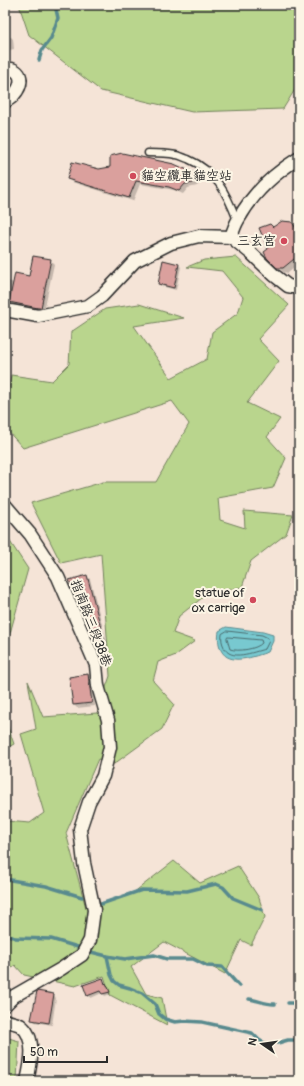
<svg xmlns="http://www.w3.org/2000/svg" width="304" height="1086" viewBox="0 0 304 1086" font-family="Pangolin,'LXGW WenKai TC',sans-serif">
  <rect width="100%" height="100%" fill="#f5e4d7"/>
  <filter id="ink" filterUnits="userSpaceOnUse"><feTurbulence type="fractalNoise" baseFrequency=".025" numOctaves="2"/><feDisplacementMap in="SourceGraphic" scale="8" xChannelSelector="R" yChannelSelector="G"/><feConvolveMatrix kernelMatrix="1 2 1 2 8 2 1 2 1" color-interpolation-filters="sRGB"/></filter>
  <g filter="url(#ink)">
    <!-- green -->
    <g fill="#b9d58d" stroke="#72805c">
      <polygon points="19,5 299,5 299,83 283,109 192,112 101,91 29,35"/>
      <polygon points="236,257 289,305 258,339 279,361 247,403 280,419 267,437 286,458 273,488 218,498 220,520 245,528 244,511 293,515 286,534 251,561 242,587 207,594 179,616 173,633 195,641 176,655 158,662 153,681 174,704 162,729 114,764 98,759 66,833 86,908 133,893 174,861 200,883 238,866 259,898 265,917 251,945 241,940 225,974 164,942 131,967 146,994 162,998 167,1025 110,995 104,976 75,986 24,975 15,965 5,974 5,821 30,823 44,813 21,734 36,729 28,681 43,717 97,713 110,676 101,554 61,563 31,503 103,482 156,482 189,424 172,401 23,448 5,428 5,417 11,375 52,381 69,364 71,332 105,309 139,304 184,318 134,326 171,378 207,359 212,332 238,313 243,297 222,271 187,267 204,260"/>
      <polygon points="5,534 28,569 5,651"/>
      <polygon points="5,719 14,744 5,749"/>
      <polygon points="5,1037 19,1041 17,1081 5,1077"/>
    </g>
    <!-- water -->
    <path fill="#78c9d0" stroke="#598a8e" d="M226 627 263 632 273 635V641L268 652C255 656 229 667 221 650 218 643 218 638 219 631Z"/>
    <!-- shadow -->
    <g fill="#0003">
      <polygon points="5,5 13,5 8,9"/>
      <polygon points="5,23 7,38 11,37 13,39 14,49 5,51"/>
      <polygon points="99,170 198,176 202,180 197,186 188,188 183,194 174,190 140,184 133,201 72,182 68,179"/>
      <polygon points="291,223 299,232 299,264 288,273 283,272 268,257 269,249 273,228"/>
      <polygon points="50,260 54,264 44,311 5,304 5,280 14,283 30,277"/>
      <polygon points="179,265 181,267 176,290 161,286 159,284"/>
      <polygon points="87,576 90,579 110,654 104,656 100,652 91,624 86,621"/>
      <polygon points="88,675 92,679 95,706 77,708 74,705"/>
      <polygon points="102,979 109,987 111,994 105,996 102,993 91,998 88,996 85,986"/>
      <polygon points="37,993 54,995 56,998 52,1025 35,1022 33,1019"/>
    </g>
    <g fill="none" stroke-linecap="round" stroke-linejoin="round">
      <!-- shore -->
      <g stroke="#4a6a6d" stroke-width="1">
        <path d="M227 631 262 635 268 638 269 641 265 649C253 652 230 662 224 647 222 643 221 639 222 634Z"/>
        <path d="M228 637 261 640 262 643C257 649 238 652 230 649L227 639Z"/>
      </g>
      <!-- stream -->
      <g stroke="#598a8e" stroke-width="3.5">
        <polyline points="39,60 42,50 51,38 58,18 55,5"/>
        <polyline points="5,879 46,886 82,897"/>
        <polyline points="101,904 142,890 187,891 216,884 223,887 233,898 262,910"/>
        <polyline points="5,934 15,938 51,939 81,948"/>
        <polyline points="91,952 107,956 125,959 154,955 167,959 193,959 207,966 222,967 239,986"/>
        <polyline points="107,956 111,975 114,981 119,985 130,988 142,993 155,1004 159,1014 165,1019 175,1022 184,1021 202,1022 252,1033 259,1040 268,1045"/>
        <path d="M249 999C257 1000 268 1005 275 1004"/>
        <polyline points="288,1003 292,1003 299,1005"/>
        <polyline points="278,1043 288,1040 299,1040"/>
      </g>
    </g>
    <!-- building -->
    <g fill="#daa09d" stroke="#2b2b2b">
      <polygon points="122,153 174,164 199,175 193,183 185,184 179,191 169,187 136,181 129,198 67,179 72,162 99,169 110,167 110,156"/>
      <polygon points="282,221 292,222 299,233 299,255 283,268 277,268 267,258 264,252 268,249 259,228 270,224 273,227"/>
      <polygon points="33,256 51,259 41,308 38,308 9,302 15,273 29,276"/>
      <polygon points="163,260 179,264 174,288 158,284"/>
      <polygon points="87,575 107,651 99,653 95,644 89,620 85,621 69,580"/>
      <polygon points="88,674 92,703 73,705 69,677"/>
      <polygon points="103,978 105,984 106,983 110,992 102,994 100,991 87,996 83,985"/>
      <polygon points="37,991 54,994 49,1023 31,1020"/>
    </g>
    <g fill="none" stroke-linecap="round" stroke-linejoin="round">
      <!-- service casing -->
      <g stroke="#2b2b2b" stroke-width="9">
        <path id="service" d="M148 153C157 153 167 153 176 155 180 155 184 158 188 159 216 171 227 194 237 220"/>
      </g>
      <!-- minor casing -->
      <g stroke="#2b2b2b" stroke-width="15">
        <g id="minor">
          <path d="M5 68C24 69 24 84 13 96 11 98 8 100 5 102"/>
          <path d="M231 237C233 231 235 225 238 220 252 194 275 173 299 158"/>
          <polyline points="5,310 38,316 88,306 102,296 135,261 171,243 199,236 231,237 252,254 274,275 288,286 299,288"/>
          <polyline points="5,505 30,534 58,577 96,665 98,686 108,720 110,747 103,776 89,802 80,829 84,863 94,910 90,940 82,955 61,969 14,996 5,1005"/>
          <path d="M5 1020C9 1022 16 1023 20 1025 37 1037 31 1064 27 1081"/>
        </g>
      </g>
      <!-- service -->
      <use href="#service" stroke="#fcf5e5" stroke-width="6"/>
      <!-- minor -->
      <use href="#minor" stroke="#fcf5e5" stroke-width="12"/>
    </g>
  </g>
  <!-- markers -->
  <g fill="#d1495b" stroke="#fcf5e5" stroke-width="1.5">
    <circle cx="133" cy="176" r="4"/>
    <circle cx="284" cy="241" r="4"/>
    <circle cx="253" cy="600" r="4"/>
  </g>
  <g text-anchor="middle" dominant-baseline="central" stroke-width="4" stroke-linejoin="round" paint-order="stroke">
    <!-- poi labels -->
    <g font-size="13" fill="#2b2b2b" stroke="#fcf5e5" text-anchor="end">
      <text x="141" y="176" text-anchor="start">貓空纜車貓空站</text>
      <text x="276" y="241">三玄宮</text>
      <text x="245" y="593">statue of<tspan x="245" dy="15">ox carrige</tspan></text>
    </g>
    <!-- street labels -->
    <g font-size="13" fill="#2b2b2b" stroke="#fcf5e5">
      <text transform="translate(91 623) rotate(69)">指南路三段38巷</text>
    </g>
  </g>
  <!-- margin -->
  <rect width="304" height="1086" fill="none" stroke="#fcf5e5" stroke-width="20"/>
  <rect x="10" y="10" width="284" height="1066" fill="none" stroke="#2b2b2b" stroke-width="1.5" filter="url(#ink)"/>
  <!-- north arrow -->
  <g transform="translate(262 1044) rotate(283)" stroke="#fcf5e5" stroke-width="3" paint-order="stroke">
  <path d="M0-3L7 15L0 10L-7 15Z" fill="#2b2b2b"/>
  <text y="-6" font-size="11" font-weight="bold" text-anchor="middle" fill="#2b2b2b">N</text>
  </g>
  <!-- scale -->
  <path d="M24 1056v6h83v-6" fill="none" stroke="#2b2b2b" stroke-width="2"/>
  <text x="30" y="1056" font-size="12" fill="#2b2b2b" stroke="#fcf5e5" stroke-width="3" paint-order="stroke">50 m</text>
</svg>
